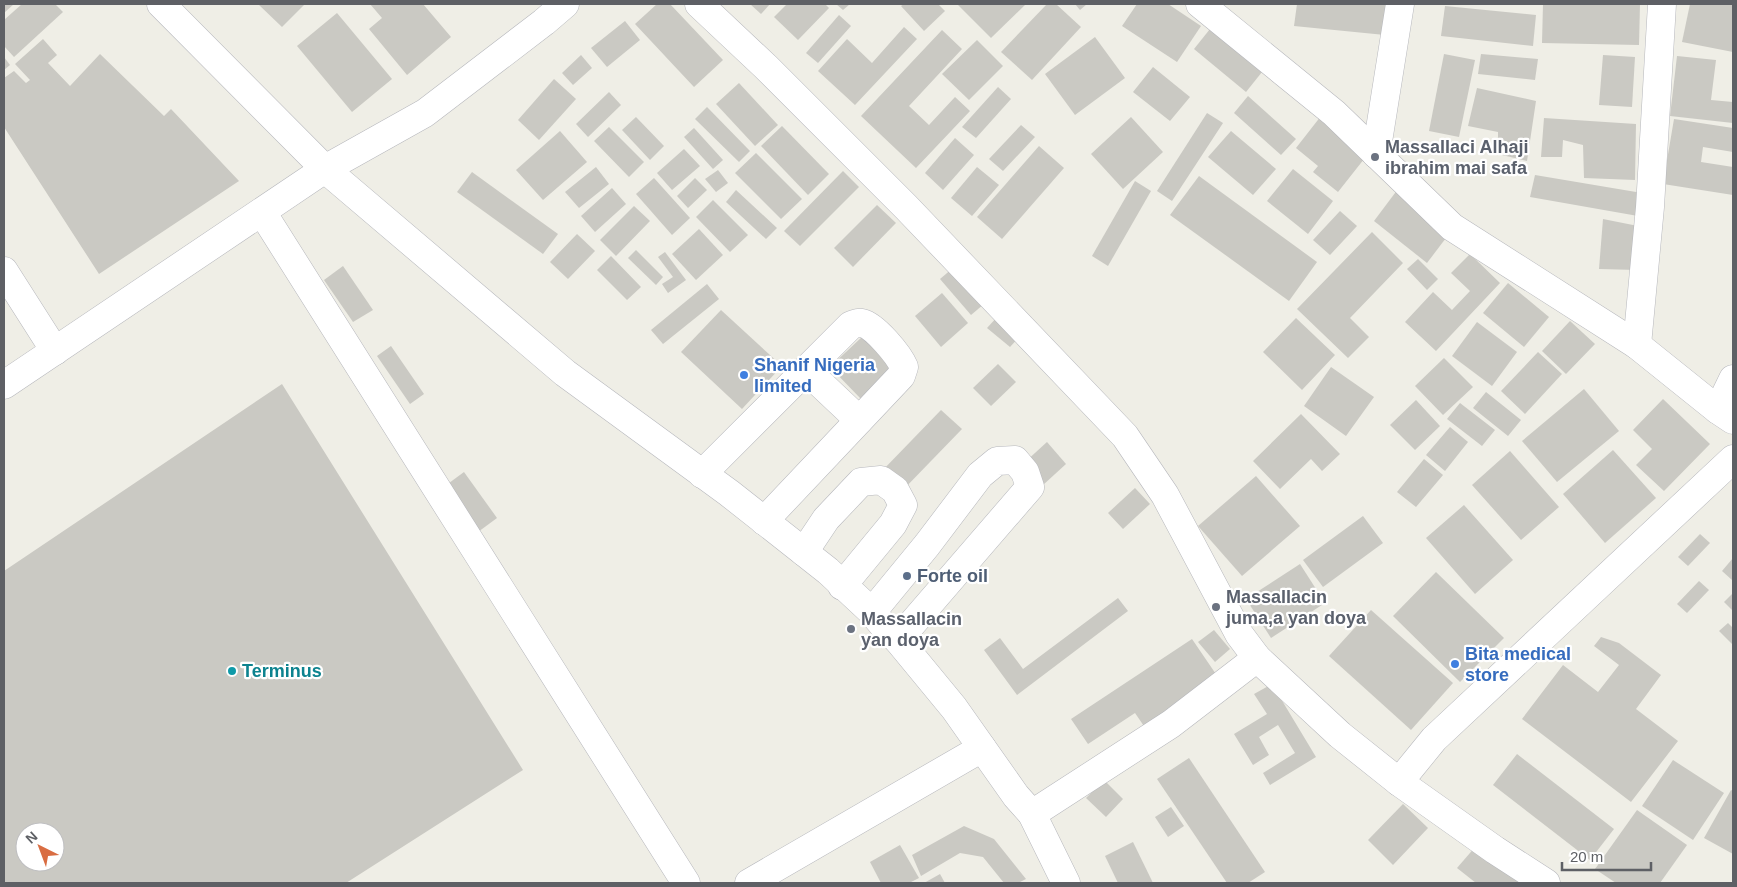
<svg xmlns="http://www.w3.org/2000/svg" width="1737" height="887" viewBox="0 0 1737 887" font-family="Arial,sans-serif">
  <rect width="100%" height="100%" fill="#efeee6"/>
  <!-- building -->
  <g fill="#cac9c3" fill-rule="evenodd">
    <polygon points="4,4 14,4 4,13"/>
    <polygon points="22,4 55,4 63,12 14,57 4,46 4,20"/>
    <polygon points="258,4 305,4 282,27"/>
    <polygon points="370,4 423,4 451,37 407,75 369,29 382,18"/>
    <polygon points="657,4 670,4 723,60 694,87 635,24"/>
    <polygon points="750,4 770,4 761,14"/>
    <polygon points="787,4 825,4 829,8 798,40 774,17"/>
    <polygon points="836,4 850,4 843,10"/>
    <polygon points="904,4 938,4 945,11 924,31 901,6"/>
    <polygon points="957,4 1026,4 991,38"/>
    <polygon points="1047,4 1056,4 1081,27 1032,80 1001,52"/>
    <polygon points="1075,4 1087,4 1080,10"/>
    <polygon points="1137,4 1168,4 1201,26 1177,62 1122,26"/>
    <polygon points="1297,4 1389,4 1385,35 1294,26"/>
    <polygon points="1543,4 1640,4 1639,45 1542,43"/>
    <polygon points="1690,4 1733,4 1733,52 1682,42"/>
    <polygon points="1445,6 1536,15 1533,46 1441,36"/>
    <polygon points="337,13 392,79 352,112 297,46"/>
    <polygon points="839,15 851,26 818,63 806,53"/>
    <polygon points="625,21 640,40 607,67 591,48"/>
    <polygon points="904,27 917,39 855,105 818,71 847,39 872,63"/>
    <polygon points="1210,29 1262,72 1246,92 1194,49"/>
    <polygon points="942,30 962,49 909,106 929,125 955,97 970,111 916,168 861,116"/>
    <polygon points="1095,37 1125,78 1075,115 1045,74"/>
    <polygon points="43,39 57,55 48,63 70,86 100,54 164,116 171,109 239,181 99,274 4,127 4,78 14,71 26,83 30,80 15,64"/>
    <polygon points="977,40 1003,66 969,100 942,74"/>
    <polygon points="1444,54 1475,60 1459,137 1429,131"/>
    <polygon points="1481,54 1538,59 1535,80 1478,74"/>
    <polygon points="581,55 592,68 573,85 562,73"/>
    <polygon points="1603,55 1635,57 1632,107 1599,105"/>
    <polygon points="1677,56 1716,60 1711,100 1733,102 1733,123 1670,116"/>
    <polygon points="4,57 10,65 4,70"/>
    <polygon points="1153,67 1190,97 1170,121 1133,92"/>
    <polygon points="554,79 576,99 539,140 518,120"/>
    <polygon points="739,83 778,125 755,146 716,104"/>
    <polygon points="998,87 1011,99 976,138 962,127"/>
    <polygon points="1477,88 1536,101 1527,161 1498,154 1498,132 1468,126"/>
    <polygon points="609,92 621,105 588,137 576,124"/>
    <polygon points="1248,96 1296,139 1281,155 1234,113"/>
    <polygon points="707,107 750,151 739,162 695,119"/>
    <polygon points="1207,113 1223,123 1172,201 1157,191"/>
    <polygon points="1321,116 1368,154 1338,192 1313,172 1318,166 1296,148"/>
    <polygon points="636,117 664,146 650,160 622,130"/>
    <polygon points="1131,117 1163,152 1123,189 1091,154"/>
    <polygon points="1544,118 1636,124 1635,180 1584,178 1583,145 1563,140 1562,157 1541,157"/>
    <polygon points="1674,119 1733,128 1733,152 1703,147 1701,162 1733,167 1733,195 1663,184"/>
    <polygon points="1021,125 1035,137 1003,171 989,159"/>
    <polygon points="782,126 829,174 808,195 761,146"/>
    <polygon points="609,127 644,162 629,177 594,141"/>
    <polygon points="694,128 723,160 713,169 684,137"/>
    <polygon points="560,131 587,162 543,200 516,170"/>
    <polygon points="1231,131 1276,169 1253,195 1208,157"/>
    <polygon points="955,138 974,155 943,190 925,173"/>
    <polygon points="1039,146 1064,168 1002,239 977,217"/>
    <polygon points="684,149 700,166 672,190 657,173"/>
    <polygon points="756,153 802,199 781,219 735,173"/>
    <polygon points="596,167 609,184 579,208 565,192"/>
    <polygon points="977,167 999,185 972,216 951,198"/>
    <polygon points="1293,169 1333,201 1308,234 1267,201"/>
    <polygon points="718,170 728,183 716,192 705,179"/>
    <polygon points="843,171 859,187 800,246 784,231"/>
    <polygon points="472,172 558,234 543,254 457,192"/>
    <polygon points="1535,175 1642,193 1638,216 1530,197"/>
    <polygon points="1199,176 1317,262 1289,301 1170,215"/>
    <polygon points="654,178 690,218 672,235 636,194"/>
    <polygon points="695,178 707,190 688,208 677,196"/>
    <polygon points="1135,181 1151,191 1108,266 1092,256"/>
    <polygon points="612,188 626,204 595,232 581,216"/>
    <polygon points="1398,189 1452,230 1427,263 1374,221"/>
    <polygon points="736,190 777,228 766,239 726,202"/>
    <polygon points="713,200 748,235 730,252 696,217"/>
    <polygon points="877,205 896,223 853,267 834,248"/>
    <polygon points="634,206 650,221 616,256 600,240"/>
    <polygon points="1340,211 1357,226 1330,255 1313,240"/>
    <polygon points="1603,219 1638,226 1637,270 1599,269"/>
    <polygon points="699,229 723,255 696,280 672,254"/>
    <polygon points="1372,232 1403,263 1350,318 1369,337 1348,358 1297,309"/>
    <polygon points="577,234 595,251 568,279 550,262"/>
    <polygon points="636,250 663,277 656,285 628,258"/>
    <polygon points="665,252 686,280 668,293 662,284 673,277 658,257"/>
    <polygon points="1470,254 1500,283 1436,351 1405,322 1433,292 1452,310 1470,291 1451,273"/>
    <polygon points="611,256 641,287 627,300 597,270"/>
    <polygon points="1418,259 1438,279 1427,290 1407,269"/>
    <polygon points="343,266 373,310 353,322 324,280"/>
    <polygon points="953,268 984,304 971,315 940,279"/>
    <polygon points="1508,283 1549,317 1524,347 1483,313"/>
    <polygon points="707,284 719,299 663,344 651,330"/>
    <polygon points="942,293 968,323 941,347 915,316"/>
    <polygon points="721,310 782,366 742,409 681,352"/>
    <polygon points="998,316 1020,336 1010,347 987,328"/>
    <polygon points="1296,318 1335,355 1302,390 1263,352"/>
    <polygon points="1570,321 1595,344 1566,374 1542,351"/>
    <polygon points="1477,322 1517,352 1492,386 1452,356"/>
    <polygon points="863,336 894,368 861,399 830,367"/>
    <polygon points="391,346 424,394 410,404 377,356"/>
    <polygon points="1538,352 1562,374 1525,414 1501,391"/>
    <polygon points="1444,358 1473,387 1443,415 1415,386"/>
    <polygon points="998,364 1016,382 991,406 973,388"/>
    <polygon points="1331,367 1374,397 1346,436 1304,406"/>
    <path d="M282 384 523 770 346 883H4V571ZM25 832H55V862H25Z"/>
    <polygon points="1584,389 1619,431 1557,482 1522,441"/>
    <polygon points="1486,392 1521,420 1508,436 1473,408"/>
    <polygon points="1663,399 1710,444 1664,491 1636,465 1652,449 1633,430"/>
    <polygon points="1416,400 1440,426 1415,450 1390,425"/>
    <polygon points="1460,403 1495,430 1482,446 1447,419"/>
    <polygon points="941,410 962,429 901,492 881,472"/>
    <polygon points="1301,414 1340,454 1322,471 1311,459 1280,489 1253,461"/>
    <polygon points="1450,427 1468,442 1445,471 1426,455"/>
    <polygon points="1047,442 1066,464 1043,485 1024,463"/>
    <polygon points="1613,450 1656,498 1605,543 1563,494"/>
    <polygon points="1510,451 1559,507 1521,540 1472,485"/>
    <polygon points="1424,459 1443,475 1416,507 1397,492"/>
    <polygon points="464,472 497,518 478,532 445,486"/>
    <polygon points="1256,476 1300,526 1242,576 1198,526"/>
    <polygon points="1135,488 1150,504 1123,529 1108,513"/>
    <polygon points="1464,505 1513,560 1475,594 1426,538"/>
    <polygon points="1363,516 1383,543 1323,587 1303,560"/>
    <polygon points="1700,534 1710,543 1688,566 1678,557"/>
    <polygon points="1733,558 1733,579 1732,580 1722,571"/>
    <polygon points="1300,564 1325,603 1271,638 1246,599"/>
    <polygon points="1436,572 1504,638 1460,682 1393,616"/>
    <polygon points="1699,581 1709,590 1687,613 1677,604"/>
    <polygon points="1733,593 1733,611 1724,602"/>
    <polygon points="1118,598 1128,611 1017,695 984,650 1000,638 1023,669"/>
    <polygon points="1371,610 1453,683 1411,730 1329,656"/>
    <polygon points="1728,623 1733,628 1733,645 1719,631"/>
    <polygon points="1214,630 1230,649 1215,662 1198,642"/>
    <polygon points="1601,637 1619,643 1661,675 1636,709 1678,741 1631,802 1522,719 1563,665 1598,692 1619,665 1594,646"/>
    <polygon points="1192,639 1222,683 1148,732 1135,713 1088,744 1071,719"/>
    <polygon points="1272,684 1316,757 1270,785 1263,773 1295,753 1278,725 1259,737 1269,755 1253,765 1234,734 1267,714 1254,694"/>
    <polygon points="1517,754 1614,829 1590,860 1493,785"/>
    <polygon points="1189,758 1265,872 1248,883 1227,883 1157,779"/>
    <polygon points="1673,760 1724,793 1693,840 1642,806"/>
    <polygon points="1104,780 1123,799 1106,817 1086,798"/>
    <polygon points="1731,790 1733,791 1733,854 1704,838"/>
    <polygon points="1403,804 1428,828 1393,865 1368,840"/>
    <polygon points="1171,807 1184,826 1168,837 1155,817"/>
    <polygon points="1637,810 1687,845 1660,883 1616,883 1595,869"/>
    <polygon points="964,826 994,839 1026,879 1018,883 1004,883 983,857 960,853 921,876 912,855"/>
    <polygon points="1133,842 1153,883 1118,883 1105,856"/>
    <polygon points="900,845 919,878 909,883 881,883 870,862"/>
    <polygon points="1476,846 1522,883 1476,883 1457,868"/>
    <polygon points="940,874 945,883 924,883"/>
  </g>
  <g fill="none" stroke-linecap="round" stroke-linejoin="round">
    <!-- minor casing -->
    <g stroke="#b6b7bc" stroke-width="29">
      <g id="minor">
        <polyline points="161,4 325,169 565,373 729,493 828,571 872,612 887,630 898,640 954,708 1016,796 1032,814 1066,883"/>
        <polyline points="699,4 766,67 906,207 1125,436 1165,495 1239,634 1257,658 1340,735 1399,782 1495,850 1546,883"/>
        <polyline points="1200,4 1334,113 1452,227 1637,345 1650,207 1662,4"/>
        <polyline points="1376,154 1400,4"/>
        <polyline points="262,212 686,883"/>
        <polyline points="4,271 55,351"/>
        <polyline points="1637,345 1718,410 1733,420"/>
        <polyline points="806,370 859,420"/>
        <polyline points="4,385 325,169 425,113 544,22 565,4"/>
        <polyline points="1718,410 1733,379"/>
        <path d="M702 474 851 325C855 324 858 322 862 323 875 326 899 355 904 367L901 376 764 521"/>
        <polyline points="804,552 826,519 861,482 881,480 895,490 903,505 893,524 842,586"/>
        <polyline points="872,612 927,545 980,475 997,461 1015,460 1025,472 1030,487 898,640"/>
        <polyline points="1399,782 1434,739 1733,459"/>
        <polyline points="1032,814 1171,724 1257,658"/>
        <polyline points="749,883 982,748"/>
      </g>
    </g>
    <!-- minor -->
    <use href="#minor" stroke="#fff" stroke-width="28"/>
  </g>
  <!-- markers -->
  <g fill="#6b7280" stroke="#fff" stroke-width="2">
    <circle cx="1375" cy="157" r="5"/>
    <circle cx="1216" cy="607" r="5"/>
    <circle cx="851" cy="629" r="5"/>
  </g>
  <g fill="#3f7fe0" stroke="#fff" stroke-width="2">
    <circle cx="744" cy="375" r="5"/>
    <circle cx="1455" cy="664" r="5"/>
  </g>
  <circle fill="#5c6f8a" stroke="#fff" stroke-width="2" cx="907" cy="576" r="5"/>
  <circle fill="#0f9aa8" stroke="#fff" stroke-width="2" cx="232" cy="671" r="5"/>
  <g text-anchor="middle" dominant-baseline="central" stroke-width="4.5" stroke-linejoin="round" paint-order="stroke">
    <!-- worship labels -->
    <g font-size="18" font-weight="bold" fill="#5b616d" stroke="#fff" text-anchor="start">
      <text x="1385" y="147">Massallaci Alhaji<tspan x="1385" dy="21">ibrahim mai safa</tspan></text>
      <text x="1226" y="597">Massallacin<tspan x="1226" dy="21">juma,a yan doya</tspan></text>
      <text x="861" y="619">Massallacin<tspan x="861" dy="21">yan doya</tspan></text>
    </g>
    <!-- shop labels -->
    <g font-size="18" font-weight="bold" fill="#366cbe" stroke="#fff" text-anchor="start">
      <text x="754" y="365">Shanif Nigeria<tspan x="754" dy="21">limited</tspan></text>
      <text x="1465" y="654">Bita medical<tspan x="1465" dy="21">store</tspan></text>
    </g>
    <!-- service labels -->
    <g font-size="18" font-weight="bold" fill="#4e5e75" stroke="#fff" text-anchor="start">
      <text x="917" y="576">Forte oil</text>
    </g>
    <!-- culture labels -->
    <g font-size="18" font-weight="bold" fill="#0d838f" stroke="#fff" text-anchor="start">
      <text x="242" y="671">Terminus</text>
    </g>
  </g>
  <!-- border -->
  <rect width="1737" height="887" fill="none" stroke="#5e6065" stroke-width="10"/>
  <!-- north arrow -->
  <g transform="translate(40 847) rotate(318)"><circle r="24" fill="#ffffff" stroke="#bfbfc1"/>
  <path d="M0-4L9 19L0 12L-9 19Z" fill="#d96d42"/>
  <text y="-8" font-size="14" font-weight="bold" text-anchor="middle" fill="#5e6065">N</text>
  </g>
  <!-- scale -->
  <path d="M1562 862v8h89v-8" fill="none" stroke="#5e6065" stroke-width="2.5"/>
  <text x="1570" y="862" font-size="15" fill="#5e6065" stroke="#ffffff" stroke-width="4" paint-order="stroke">20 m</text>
</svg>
